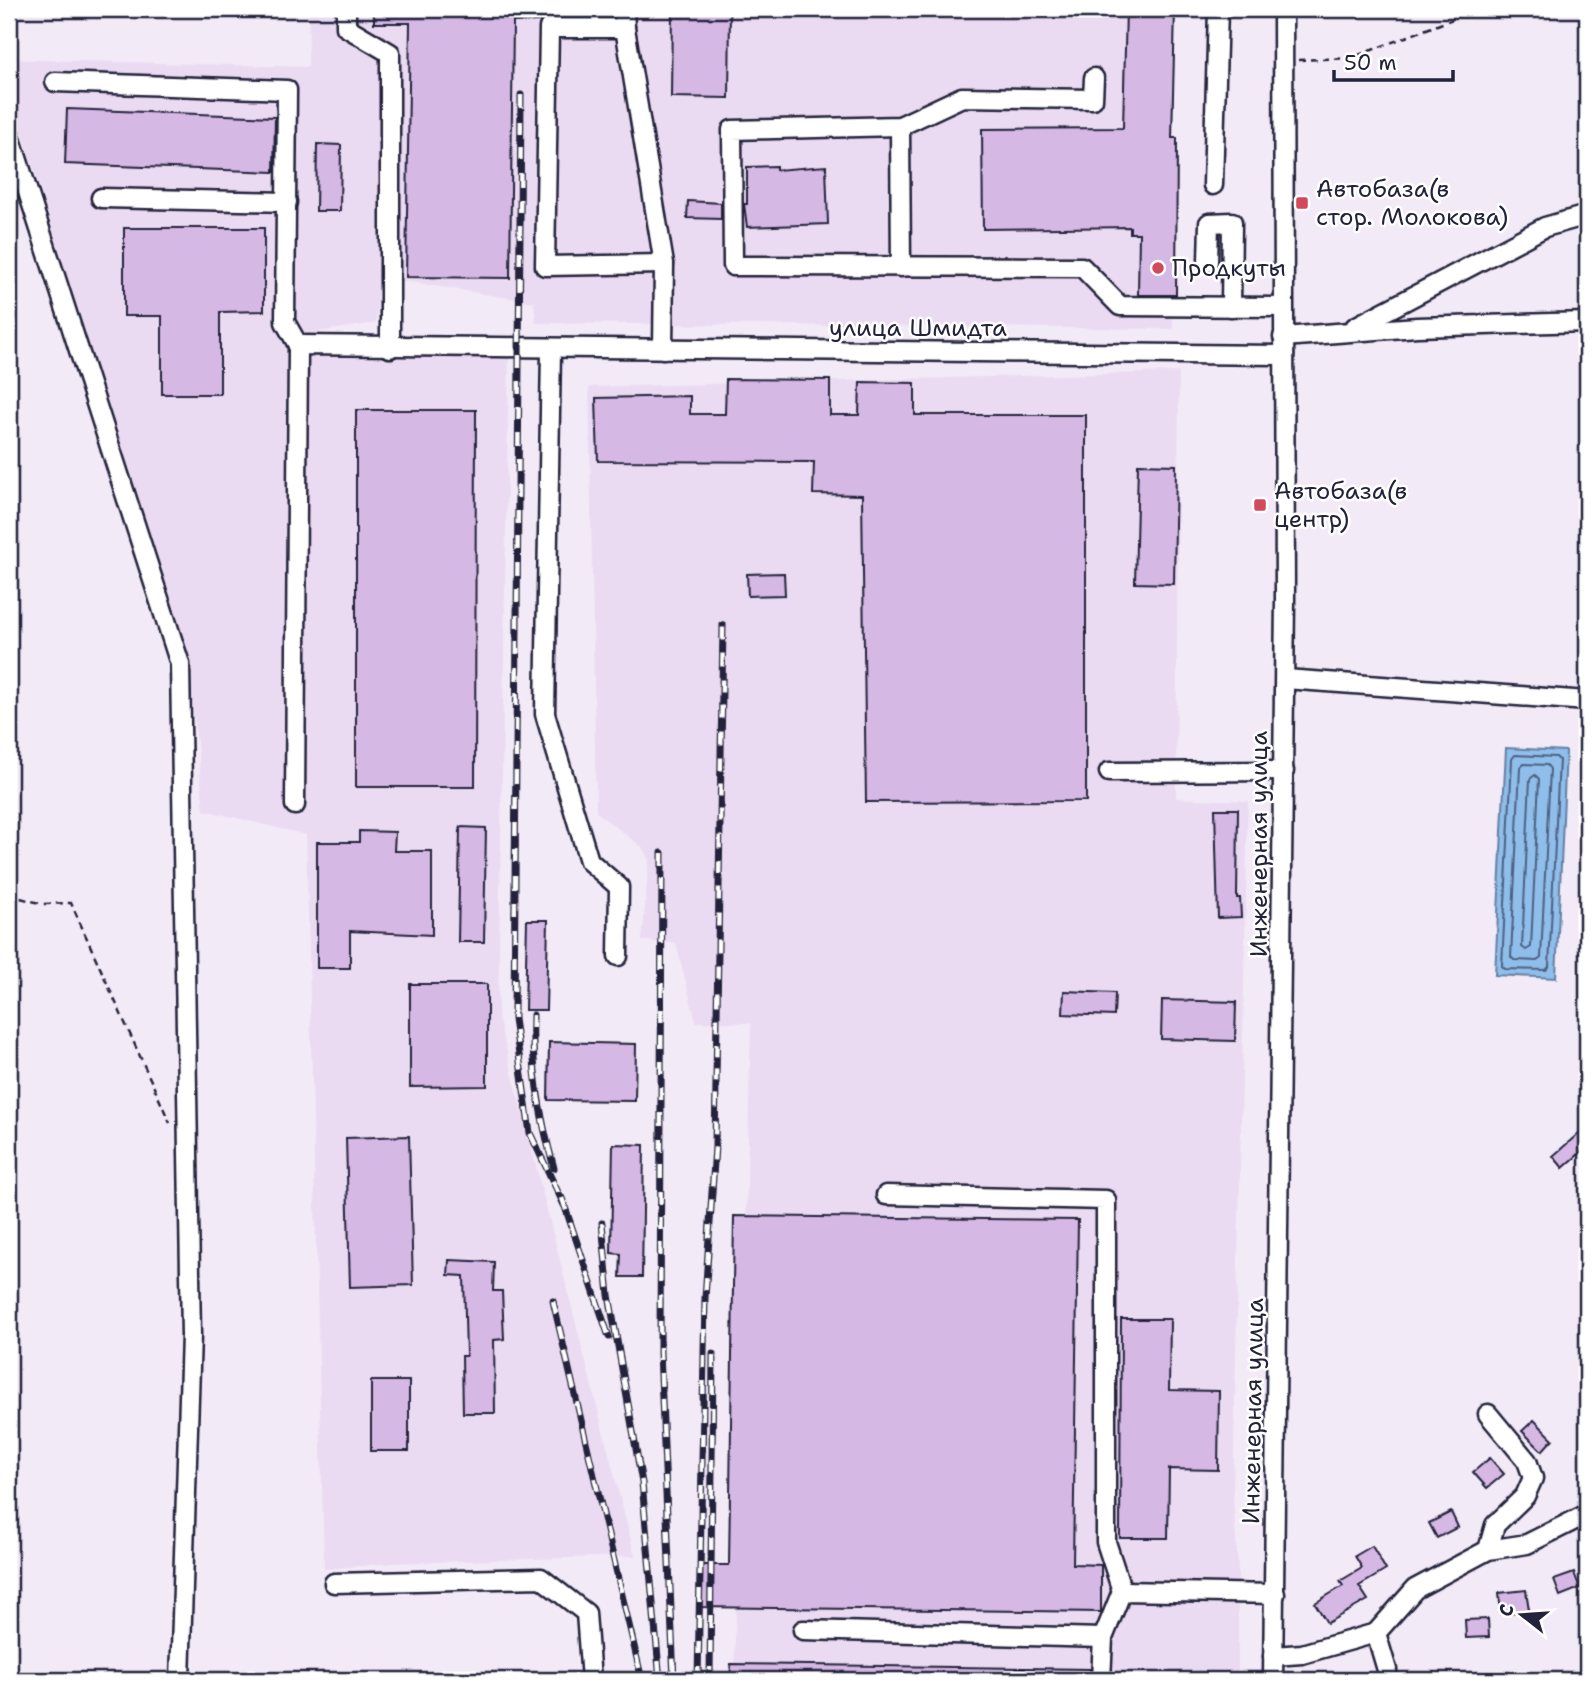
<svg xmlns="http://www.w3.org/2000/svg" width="1596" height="1689" viewBox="0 0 1596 1689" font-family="'Shantell Sans',sans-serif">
  <rect width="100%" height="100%" fill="#f3eaf7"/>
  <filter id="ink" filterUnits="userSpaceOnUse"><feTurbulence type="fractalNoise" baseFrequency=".0143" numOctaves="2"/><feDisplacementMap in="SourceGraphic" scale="14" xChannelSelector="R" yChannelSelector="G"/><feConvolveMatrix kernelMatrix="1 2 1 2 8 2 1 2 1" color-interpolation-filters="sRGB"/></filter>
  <g filter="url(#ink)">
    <!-- built -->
    <g fill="#eadbf2">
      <polygon points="309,9 1174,9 1173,329 536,323 534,302 379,277 376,323 311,333 509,352 498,1017 635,1556 394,1563 324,1569 306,835 204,810 189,667 9,90 9,59 308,67"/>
      <polygon points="1179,372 1176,798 1248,801 1233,1496 1238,1568 1238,1680 734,1680 751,1023 696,1022 676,943 642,941 649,860 642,847 596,812 589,387"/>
    </g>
    <!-- water -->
    <polygon fill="#8fbeea" stroke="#6380a4" stroke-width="2" points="1506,748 1566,751 1556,978 1495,975"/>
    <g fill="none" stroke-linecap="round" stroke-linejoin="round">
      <!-- shore -->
      <g stroke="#4e6081" stroke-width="2">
        <polygon points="1515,755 1556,757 1559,760 1549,967 1546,970 1505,969 1502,966 1512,759"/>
        <polygon points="1524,764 1547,765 1550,769 1541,958 1537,961 1514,960 1511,957 1520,768"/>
        <polygon points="1535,775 1539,779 1531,947 1526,950 1522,947 1530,779"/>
      </g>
    </g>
    <!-- building -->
    <g fill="#d6b8e5" stroke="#22223b" stroke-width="2">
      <polygon points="374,9 613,9 613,17 549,17 540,21 513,22 510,278 406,277 410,23 374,23"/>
      <polygon points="672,9 730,9 729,98 671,97"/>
      <polygon points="1126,9 1175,9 1172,138 1177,138 1176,295 1138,295 1139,233 1130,233 1130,227 983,229 982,129 1123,128"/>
      <polygon points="67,109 275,117 274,172 65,164"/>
      <polygon points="317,144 341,145 340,211 316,211"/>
      <polygon points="776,166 776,170 826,166 828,224 747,227 744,204 747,204 747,167"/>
      <polygon points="688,201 721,203 721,219 687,218"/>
      <polygon points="124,228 264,228 264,311 220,312 220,394 162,394 162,316 124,316"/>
      <polygon points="726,379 830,380 830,415 859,415 860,382 915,383 915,415 1086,415 1086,801 866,802 862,495 813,494 814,462 598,461 596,398 690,396 690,414 725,414"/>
      <polygon points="356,410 476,410 475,787 356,787"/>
      <polygon points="1138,464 1176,465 1174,584 1135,583"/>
      <polygon points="784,573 785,595 748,596 747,574"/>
      <polygon points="1215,809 1238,809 1237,898 1240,898 1241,917 1218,918"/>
      <polygon points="460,827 486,828 484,942 458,942"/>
      <polygon points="359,831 395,832 394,851 432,851 432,935 350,931 350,968 317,968 317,842 359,842"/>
      <polygon points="527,920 548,920 546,1010 525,1010"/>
      <polygon points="410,984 487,984 487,1086 410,1087"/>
      <polygon points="1064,991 1115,993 1114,1016 1063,1014"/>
      <polygon points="1162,1000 1236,1002 1235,1041 1161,1039"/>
      <polygon points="549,1042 636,1044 635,1101 548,1100"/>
      <polygon points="1587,1126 1587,1147 1563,1168 1553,1156"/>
      <polygon points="409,1136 413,1285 350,1287 346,1138"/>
      <polygon points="613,1144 644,1145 642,1277 620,1277 621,1254 611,1253"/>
      <polygon points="734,1216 1078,1220 1073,1564 1101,1565 1101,1612 699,1607 699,1565 729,1565"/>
      <polygon points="449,1260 494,1262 493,1291 502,1291 504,1339 494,1340 495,1413 463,1413 462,1356 466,1356 464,1276 448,1275"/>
      <polygon points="1121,1319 1170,1319 1169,1390 1219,1391 1218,1470 1169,1469 1168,1538 1120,1538"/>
      <rect x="371" y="1381" width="38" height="70"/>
      <polygon points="1534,1420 1553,1439 1542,1451 1522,1431"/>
      <polygon points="1490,1458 1504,1474 1487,1488 1473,1472"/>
      <polygon points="1451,1512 1458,1527 1437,1538 1429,1523"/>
      <polygon points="1372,1546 1386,1570 1359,1586 1368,1600 1327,1623 1315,1603 1343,1586 1340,1581 1362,1568 1355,1556"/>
      <polygon points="1574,1573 1580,1588 1560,1596 1554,1580"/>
      <polygon points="1526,1590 1529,1610 1501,1614 1499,1593"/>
      <polygon points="1488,1619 1489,1637 1466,1638 1465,1620"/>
      <polygon points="731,1664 1090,1669 1090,1680 730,1680"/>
    </g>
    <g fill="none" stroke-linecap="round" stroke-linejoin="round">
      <!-- minor casing -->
      <g stroke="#22223b" stroke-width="23">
        <g id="minor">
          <polyline points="346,9 346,27 390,53 390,348"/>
          <polyline points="624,9 625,28 664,264 663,349"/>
          <polyline points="625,28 549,28 545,266 664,264"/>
          <polyline points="1094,78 1093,99 962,97 900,126 732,130 733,266 1082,267 1120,306 1283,307"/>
          <polyline points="55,82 287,90 285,322 298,345"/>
          <polyline points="900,126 901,267"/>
          <polyline points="9,133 180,664 191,1335 180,1680"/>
          <polyline points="1213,185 1218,9"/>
          <polyline points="101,198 287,202"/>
          <polyline points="1208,262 1209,223 1232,222 1231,307"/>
          <polyline points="1355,327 1545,227 1587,215"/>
          <polyline points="1283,337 1417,327 1587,322"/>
          <polyline points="551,350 545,714 589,861 619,887 618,956"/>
          <polyline points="1285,679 1587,701"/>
          <polyline points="1109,772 1284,771"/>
          <polyline points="295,805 298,345 1284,355"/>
          <polyline points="886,1195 1106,1200 1106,1542 1122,1591"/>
          <polyline points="1488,1414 1527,1461 1533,1478 1525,1496 1495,1525 1488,1550"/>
          <polyline points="334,1583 541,1578 586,1613 591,1680"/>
          <polyline points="803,1630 1103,1638 1122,1591 1275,1594"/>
          <polyline points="1376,1633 1387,1670 1387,1680"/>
          <polyline points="1273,1656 1302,1654 1376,1633 1415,1589 1488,1550 1527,1544 1587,1514"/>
          <polyline points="1101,1680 1103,1638"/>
          <polyline points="1273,1680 1285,599 1283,9"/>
        </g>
      </g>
      <!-- path -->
      <g stroke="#22223b" stroke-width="2.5" stroke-dasharray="7 5" stroke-linecap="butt">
        <polyline points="1298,60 1351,58 1479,9"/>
        <polyline points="9,895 43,904 71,903 170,1123"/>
      </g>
      <!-- minor -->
      <use href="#minor" stroke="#fff" stroke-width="18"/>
      <!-- rail casing -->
      <g stroke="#22223b" stroke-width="7">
        <g id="rail">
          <polyline points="521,95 514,1019 530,1133 564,1205"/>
          <polyline points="662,853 660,1352 674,1680"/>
          <path d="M533 1015C531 1067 540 1118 554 1168"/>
          <polyline points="562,1198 609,1337"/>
          <polyline points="602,1223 609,1295 642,1483 660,1680"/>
          <polyline points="553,1301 642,1680"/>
          <polyline points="698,1680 705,1298 715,1147 723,625"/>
          <polyline points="710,1680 713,1354"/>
        </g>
      </g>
      <!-- rail -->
      <use href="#rail" stroke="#fff" stroke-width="4.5" stroke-dasharray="13" stroke-linecap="butt"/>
    </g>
  </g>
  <!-- markers -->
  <g fill="#d1495b" stroke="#fff" stroke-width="2.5">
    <rect x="1295" y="196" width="14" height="14" rx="3.5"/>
    <circle cx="1158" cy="268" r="7"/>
    <rect x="1253" y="498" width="14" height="14" rx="3.5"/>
  </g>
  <g text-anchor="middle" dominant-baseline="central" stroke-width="5" stroke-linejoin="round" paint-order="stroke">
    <!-- poi labels -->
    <g font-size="24" fill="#22223b" stroke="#fff" text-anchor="start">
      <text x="1316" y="189">Автобаза(в<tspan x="1316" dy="28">стор. Молокова)</tspan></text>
      <text x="1172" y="268">Продкуты</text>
      <text x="1274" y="491">Автобаза(в<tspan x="1274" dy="28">центр)</tspan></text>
    </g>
    <!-- street labels -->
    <g font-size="24" fill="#22223b" stroke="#fff">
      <text x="918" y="328">улица Шмидта</text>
      <text transform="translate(1259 844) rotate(-90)">Инженерная улица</text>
      <text transform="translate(1253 1411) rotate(-89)">Инженерная улица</text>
    </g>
  </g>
  <!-- margin -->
  <rect width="1596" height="1689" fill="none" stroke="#fff" stroke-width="35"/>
  <rect x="18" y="18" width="1561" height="1654" fill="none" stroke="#22223b" stroke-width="2.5" filter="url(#ink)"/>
  <!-- north arrow -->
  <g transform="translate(1522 1615) rotate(287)" stroke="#ffffff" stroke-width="5" paint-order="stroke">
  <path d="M0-5L12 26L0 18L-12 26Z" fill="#22223b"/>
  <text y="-10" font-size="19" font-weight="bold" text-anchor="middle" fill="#22223b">С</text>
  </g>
  <!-- scale -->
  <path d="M1334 70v10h119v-10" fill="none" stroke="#22223b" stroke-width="3.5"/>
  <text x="1344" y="70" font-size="21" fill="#22223b" stroke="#ffffff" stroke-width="5" paint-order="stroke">50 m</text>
</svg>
